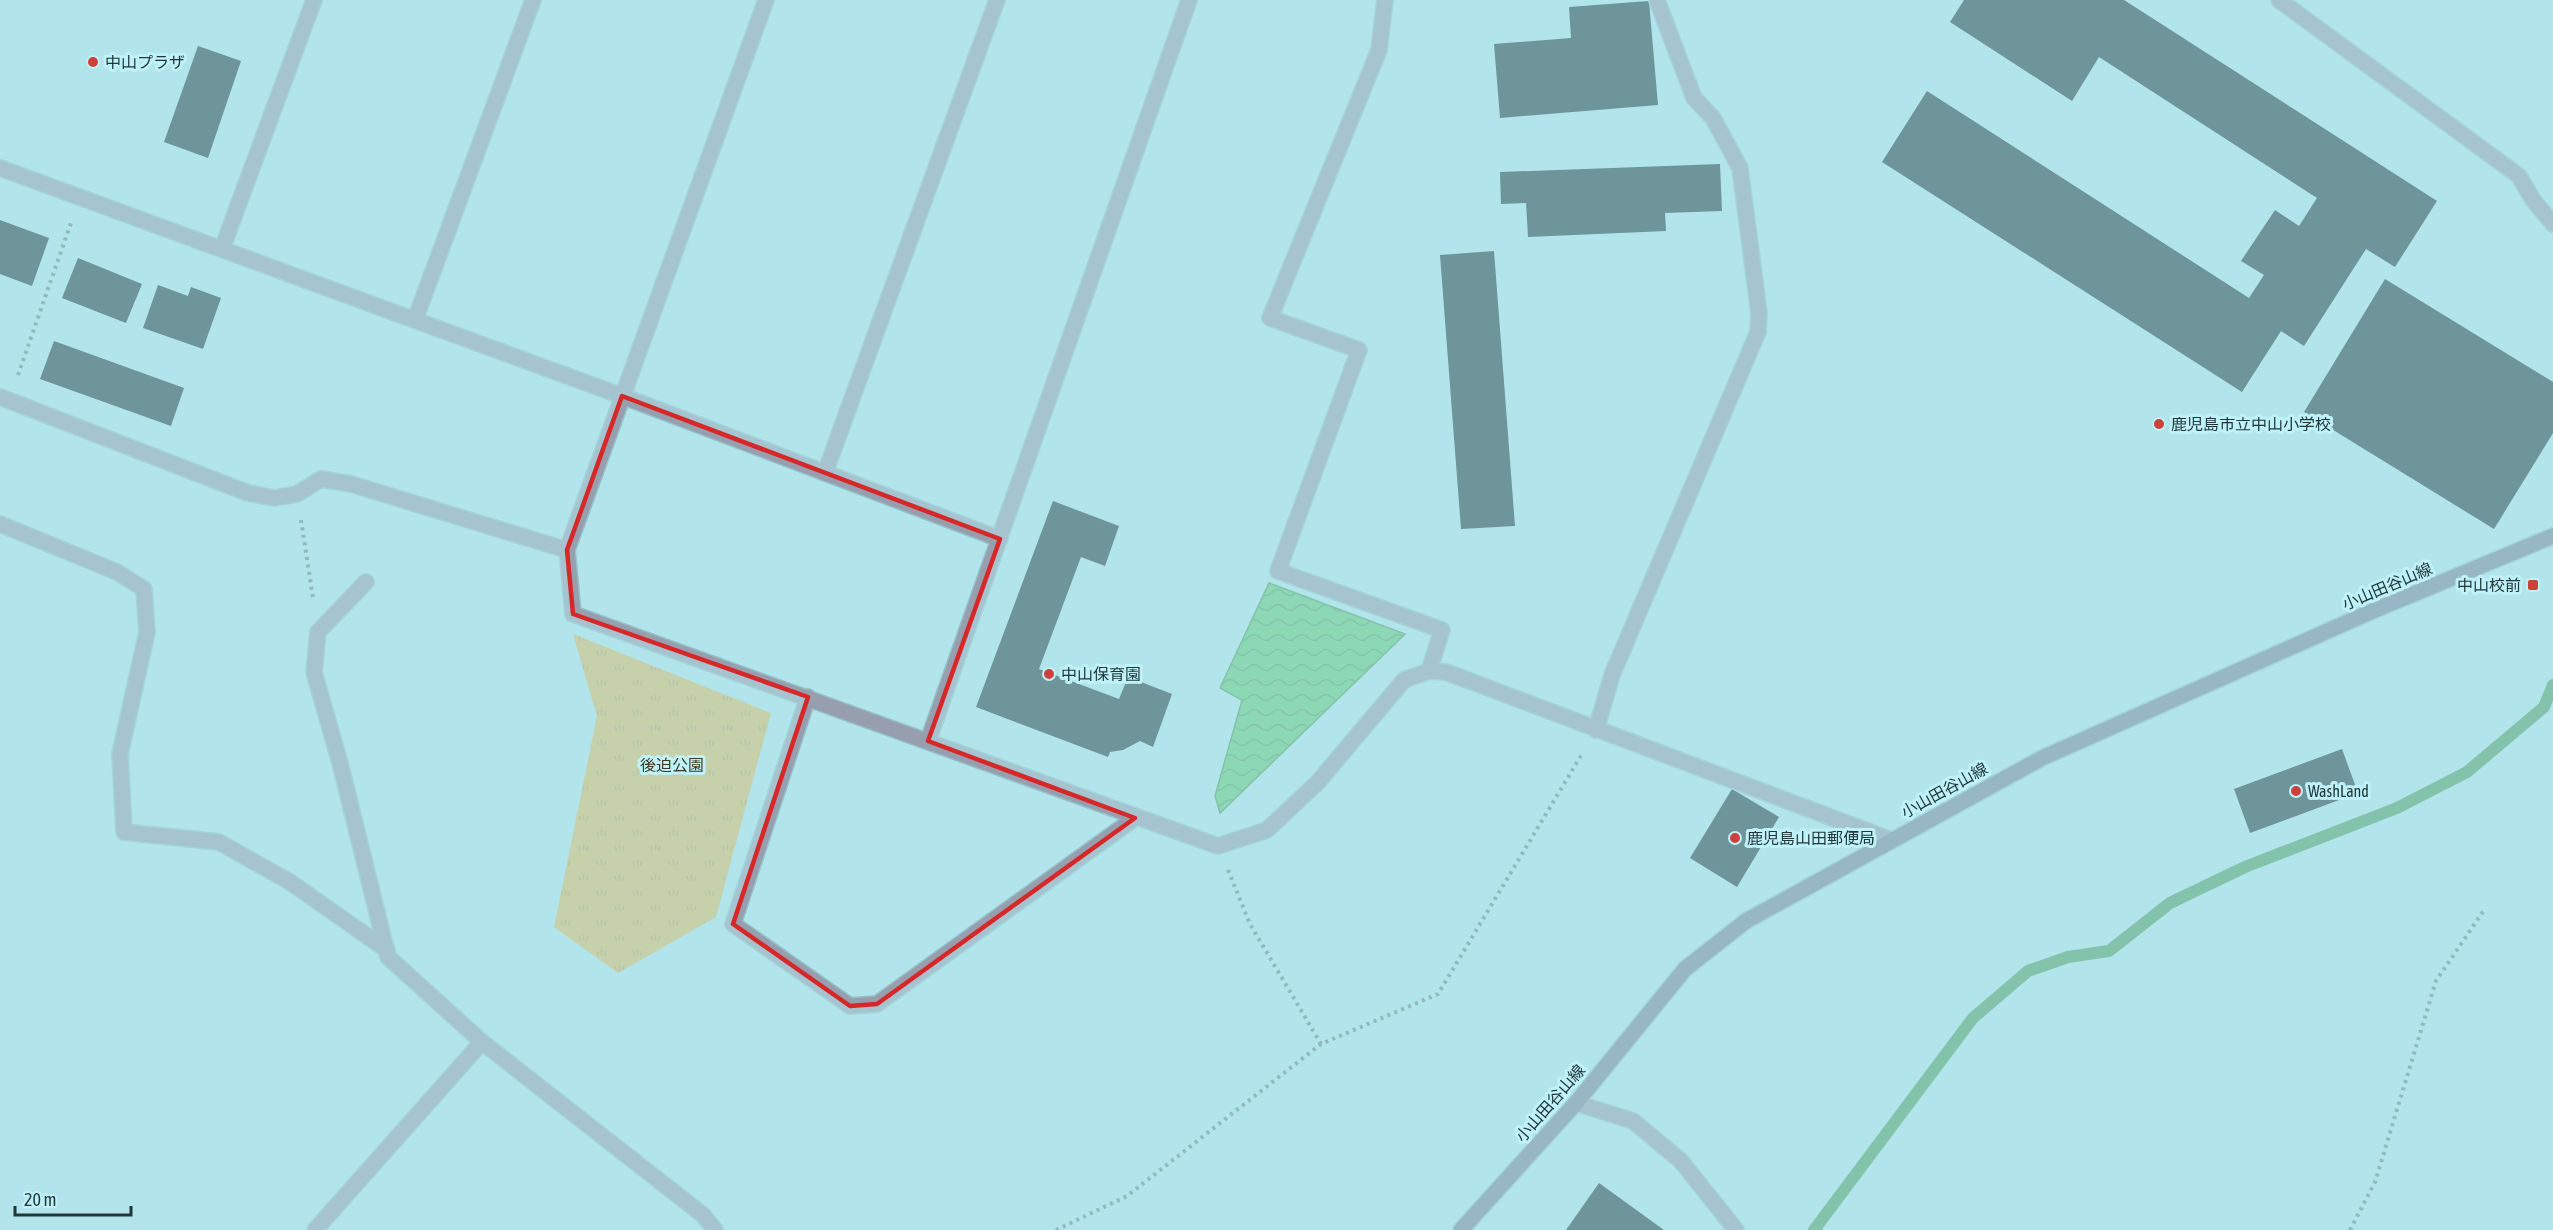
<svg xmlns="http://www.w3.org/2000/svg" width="2553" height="1230" viewBox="0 0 2553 1230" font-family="'Asap Condensed','Noto Sans JP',sans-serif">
  <defs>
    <pattern id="park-tufts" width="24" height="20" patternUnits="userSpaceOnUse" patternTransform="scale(1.5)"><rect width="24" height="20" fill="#e0bb60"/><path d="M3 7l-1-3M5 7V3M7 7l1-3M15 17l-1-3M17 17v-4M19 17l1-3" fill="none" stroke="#c0a154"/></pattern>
    <pattern id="water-waves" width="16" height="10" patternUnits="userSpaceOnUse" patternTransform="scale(1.5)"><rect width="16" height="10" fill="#60c872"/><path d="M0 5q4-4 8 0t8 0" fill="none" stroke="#4fa35f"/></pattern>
  </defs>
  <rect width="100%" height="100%" fill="#b1e4eb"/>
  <!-- park -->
  <polygon fill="url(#park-tufts)" points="573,634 771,713 716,917 618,973 554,927 597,716"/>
  <!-- water -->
  <polygon fill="url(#water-waves)" stroke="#4d9c61" stroke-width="1.5" points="1269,583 1405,634 1220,813 1215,796 1242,700 1220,688"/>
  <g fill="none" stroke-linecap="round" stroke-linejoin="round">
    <!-- stream -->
    <polyline stroke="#4d9c61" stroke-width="12" points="1814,1230 1973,1018 2028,971 2068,957 2109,951 2170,903 2245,867 2397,808 2467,772 2544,707 2553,685"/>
  </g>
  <!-- building -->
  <g fill="#1d3639">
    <polygon points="1964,0 2124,0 2437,201 2395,267 2366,249 2304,346 2281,331 2242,392 1882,162 1927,91 2249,298 2264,275 2241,261 2275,210 2299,226 2317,198 2099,57 2072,101 1950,22"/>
    <polygon points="1649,1 1658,105 1500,118 1494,44 1571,38 1569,7"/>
    <polygon points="198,46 241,61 208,158 164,142"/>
    <polygon points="1720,164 1722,211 1665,213 1666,231 1528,237 1526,203 1501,204 1500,172"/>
    <polygon points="0,220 49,238 32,286 0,274"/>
    <polygon points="1494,251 1515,526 1461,529 1440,255"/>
    <polygon points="78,258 142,284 126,323 62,298"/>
    <polygon points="2385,279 2553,382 2553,433 2494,529 2304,412"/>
    <polygon points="158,285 188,296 191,287 221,298 203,349 143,328"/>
    <polygon points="54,341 184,388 171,426 40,379"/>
    <polygon points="1053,501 1119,526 1105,566 1081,557 1039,669 1119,699 1128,677 1172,694 1153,747 1140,741 1123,750 1110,752 1108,757 976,707"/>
    <polygon points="2342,749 2358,793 2250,833 2234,789"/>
    <polygon points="1732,789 1779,817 1737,887 1690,858"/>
    <polygon points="1599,1183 1664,1230 1566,1230"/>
  </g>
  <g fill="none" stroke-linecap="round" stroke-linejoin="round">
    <!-- minor casing -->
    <g stroke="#94c1c8" stroke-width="18">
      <g id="minor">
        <polyline points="1385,0 1379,50 1270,318 1359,350 1278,571 1442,630 1429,671"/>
        <polyline points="2279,0 2519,176 2533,200 2553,224"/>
        <polyline points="0,168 622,396 1000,539"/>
        <polyline points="222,249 314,0"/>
        <polyline points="415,320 533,0"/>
        <polyline points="0,397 248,493 274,498 297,494 321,479 351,484 567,550 573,614 1218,846 1267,830 1318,782 1404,680 1429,671 1446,672 1891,840"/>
        <polyline points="825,473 997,0"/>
        <polyline points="0,524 117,572 144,589 147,632 120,754 124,832 219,842 290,882 387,950"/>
        <polyline points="366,582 318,632 314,672 340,763 388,957 482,1042 703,1215 715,1230"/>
        <polyline points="808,697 733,924 850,1006 877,1004 1135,818"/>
        <polyline points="1596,730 1612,675 1758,332 1759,313 1740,168 1713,118 1694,98 1657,0"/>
        <polyline points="928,741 1189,0"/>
        <polyline points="1576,1103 1633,1121 1681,1161 1736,1230"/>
        <polyline points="315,1230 482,1042"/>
      </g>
    </g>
    <!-- tertiary casing -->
    <g stroke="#94c1c8" stroke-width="18">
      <polyline id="tertiary" points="567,550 766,0"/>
    </g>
    <!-- secondary casing -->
    <g stroke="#94c1c8" stroke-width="18">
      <polyline id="secondary" points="1461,1230 1576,1103 1685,969 1746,921 2042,758 2375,610 2553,536"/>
    </g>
    <!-- path -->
    <g stroke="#64878c" stroke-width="4" stroke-dasharray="3 4.5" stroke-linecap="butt">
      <polyline points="18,375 71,223"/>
      <polyline points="301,520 313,598"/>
      <polyline points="1228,870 1250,924 1321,1044 1438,994 1582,754"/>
      <polyline points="1056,1230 1127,1196 1321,1044"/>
      <polyline points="2350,1230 2375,1182 2436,981 2484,910"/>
    </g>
    <!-- minor -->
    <use href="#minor" stroke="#979eae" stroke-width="15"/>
    <!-- tertiary -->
    <use href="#tertiary" stroke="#979eae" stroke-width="15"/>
    <!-- secondary -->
    <use href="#secondary" stroke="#788198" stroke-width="15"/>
  </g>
  <!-- marked area -->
  <path d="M0 0H2553V1230H0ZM622 396 1000 539 928 741 1135 818 877 1004 850 1006 733 924 808 697 573 614 567 550Z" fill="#b1e4eb" fill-opacity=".55" fill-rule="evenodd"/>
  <path fill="none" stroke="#d62828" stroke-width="4.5" stroke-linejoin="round" d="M622 396 1000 539 928 741 1135 818 877 1004 850 1006 733 924 808 697 573 614 567 550Z"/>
  <!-- markers -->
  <g fill="#ce4039" stroke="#bef1f8" stroke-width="2">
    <circle cx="93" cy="62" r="6"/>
    <circle cx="2159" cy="424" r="6"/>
    <rect x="2527" y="579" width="12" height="12" rx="3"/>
    <circle cx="1049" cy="674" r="6"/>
    <circle cx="2296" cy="791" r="6"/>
    <circle cx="1735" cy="838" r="6"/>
  </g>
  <g text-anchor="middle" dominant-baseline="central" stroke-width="6" stroke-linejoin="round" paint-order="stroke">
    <!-- poi labels -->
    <g font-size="16" fill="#22373a" stroke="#bef1f8" text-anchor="start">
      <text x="105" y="62">中山プラザ</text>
      <text x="2171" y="424">鹿児島市立中山小学校</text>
      <text x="2521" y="585" text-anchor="end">中山校前</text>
      <text x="1061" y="674">中山保育園</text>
      <text x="2308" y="791">WashLand</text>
      <text x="1747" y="838">鹿児島山田郵便局</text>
    </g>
    <!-- street labels -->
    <g font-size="16" fill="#22373a" stroke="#bef1f8">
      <text transform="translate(2387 586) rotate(-23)">小山田谷山線</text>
      <text transform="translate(1944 790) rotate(-29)">小山田谷山線</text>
      <text transform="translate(1550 1103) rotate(-49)">小山田谷山線</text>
    </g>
    <!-- park labels -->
    <g font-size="16" fill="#423823" stroke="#bef1f8">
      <text x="672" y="765">後迫公園</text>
    </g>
  </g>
  <!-- scale -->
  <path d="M15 1206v9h116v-9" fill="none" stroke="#22373a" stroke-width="3"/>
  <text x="24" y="1206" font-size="18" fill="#22373a" stroke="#bef1f8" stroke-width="4.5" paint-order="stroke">20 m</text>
</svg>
